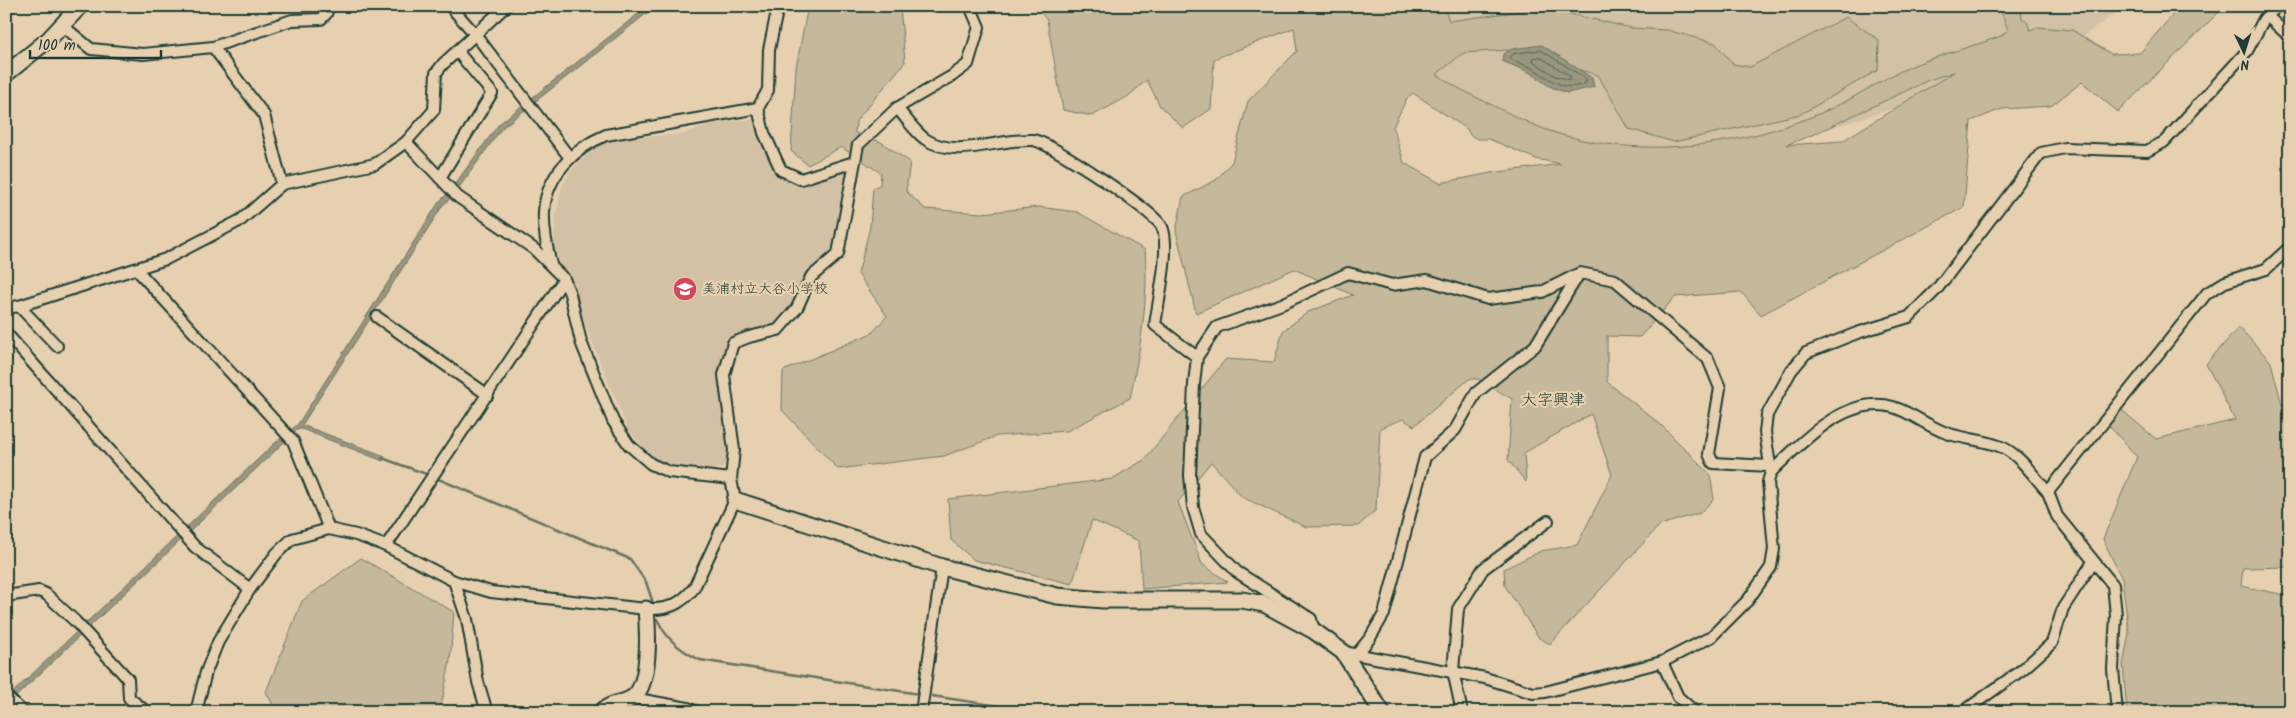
<svg xmlns="http://www.w3.org/2000/svg" width="2296" height="718" viewBox="0 0 2296 718" font-family="Kalam,'Klee One',sans-serif">
  <rect width="100%" height="100%" fill="#e6d0b0"/>
  <filter id="ink" filterUnits="userSpaceOnUse"><feTurbulence type="fractalNoise" baseFrequency=".02" numOctaves="2"/><feDisplacementMap in="SourceGraphic" scale="10" xChannelSelector="R" yChannelSelector="G"/><feConvolveMatrix kernelMatrix="1 2 1 2 8 2 1 2 1" color-interpolation-filters="sRGB"/></filter>
  <g filter="url(#ink)">
    <!-- built -->
    <g fill="#d2c1a4">
      <polygon points="1348,6 2125,6 2072,44 1956,89 1740,156 1511,136"/>
      <polygon points="756,119 768,154 788,182 801,184 846,171 836,241 828,255 802,280 797,299 787,313 773,326 741,332 724,350 720,374 730,448 723,468 696,470 672,465 651,457 628,429 559,262 554,245 555,220 561,189 572,169 588,153 604,142 626,138 684,134 714,123"/>
    </g>
    <!-- green -->
    <g fill="#c5b89b" stroke="#727a68" fill-rule="evenodd">
      <path d="M808 6H900L905 62 856 121 855 133 881 142 910 162 906 191 925 209 982 213 1039 207 1077 212 1145 250C1149 299 1140 350 1130 398L1067 431 997 436 944 456 838 469 782 410 783 371 872 333 887 316 858 274 870 227 873 188 880 185 881 173 841 147 808 165 791 151 796 68Z"/>
      <path d="M1035 6H1444L1449 21 1544 8 1631 28 1667 30 1715 43 1733 64 1750 67 1846 17 1879 40 1878 70 1801 114 1674 142 1629 129 1598 75 1508 50 1463 53 1437 74C1455 88 1476 97 1496 107 1518 118 1542 130 1566 136 1649 158 1742 146 1821 113 1853 100 1880 79 1912 66 1941 54 1972 47 2001 36L2008 30 1999 6 2021 8 2022 19 2027 22 2030 30 2038 27 2072 30 2111 54 2140 53 2180 6H2225L2118 112 2082 82 2051 106 2002 109 1971 121 1964 207 1761 315 1741 292 1675 297 1640 337 1607 336V382L1660 424 1710 474 1714 499 1700 513 1660 525 1550 644 1539 638 1505 586 1504 569 1541 551 1577 545 1612 475 1591 414 1524 453 1526 482 1508 460 1512 399 1478 379H1469L1414 426 1403 419 1380 428 1376 510 1358 526 1306 527 1242 497 1211 462 1178 502 1202 564 1228 582 1142 589 1139 541 1092 520 1072 584 974 560 951 540 948 499 1112 479 1144 460 1226 359 1274 362 1283 331 1308 312 1353 295 1294 269 1196 313 1176 231 1183 197 1216 180 1232 162 1248 101 1297 51 1294 28 1214 59 1211 109 1183 128 1160 106 1147 80 1127 97 1092 116 1063 110 1047 20ZM1954 72 1842 141 1786 145 1812 135 1929 80ZM1413 93 1467 129 1470 135 1478 139H1489L1536 159 1561 164 1491 173 1440 183 1404 163 1393 127 1407 98Z"/>
      <polygon points="2239,327 2271,362 2282,405 2290,400 2290,567 2243,568 2241,586 2290,596 2290,712 2127,712 2123,665 2129,633 2122,579 2103,539 2137,457 2105,421 2117,406 2156,439 2235,420 2206,364"/>
      <polygon points="361,558 454,612 450,661 440,712 277,712 266,692 302,601"/>
    </g>
    <!-- water -->
    <g fill="#98967f" stroke="#687261">
      <polygon points="648,6 656,6 502,128 453,196 443,205 302,425 385,456 383,461 299,428 6,706 6,699 275,443 298,424 439,202 449,192 499,124"/>
      <polygon points="1542,45 1592,78 1594,87 1567,93 1549,86 1529,72 1502,61 1503,54 1512,49"/>
    </g>
    <g fill="none" stroke-linecap="round" stroke-linejoin="round">
      <!-- shore -->
      <g stroke="#4f6152" stroke-width="1">
        <path d="M1541 50 1586 79V83C1562 93 1552 79 1532 68 1525 64 1516 63 1510 58L1513 54Z"/>
        <polygon points="1540,57 1570,76 1570,80 1555,76 1533,61 1534,58"/>
      </g>
      <!-- stream -->
      <g stroke="#687261" stroke-width="2.5">
        <polyline points="382,458 429,475"/>
        <polyline points="436,478 630,559 646,582 653,603"/>
        <path d="M657 619C667 640 680 650 700 660L919 694"/>
        <polyline points="932,696 1039,712"/>
      </g>
      <!-- street casing -->
      <g stroke="#1f3d34" stroke-width="14">
        <g id="street">
          <polyline points="450,6 475,34 570,158"/>
          <polyline points="778,6 769,50 768,90 758,108 764,133 781,170 801,179 854,162"/>
          <polyline points="2267,16 2290,37"/>
          <polyline points="63,26 91,49 143,54 213,47 292,20 321,19 326,14 329,6"/>
          <polyline points="213,47 264,115 282,184"/>
          <path d="M897 108C906 118 915 132 925 139 957 160 998 138 1033 140 1050 142 1155 212 1162 227 1171 246 1158 302 1155 325L1197 357"/>
          <polyline points="406,142 458,197 534,249 564,279 570,294 581,342 613,421 629,445 651,464 669,472 731,479"/>
          <polyline points="440,178 492,93 457,51"/>
          <path d="M551 265C547 248 543 229 544 212 546 175 575 148 606 135L758 108"/>
          <polyline points="137,270 293,441 329,529"/>
          <polyline points="19,306 57,346"/>
          <polyline points="6,308 19,306 166,259 241,220 282,184 375,164 406,142 434,110 436,73 443,64 506,6"/>
          <polyline points="377,317 488,395"/>
          <polyline points="6,333 195,547 250,589"/>
          <polyline points="1771,472 1765,432 1767,415 1791,371 1806,353 1857,333 1909,317 1937,289 2041,153 2065,148 2147,151 2164,142 2247,51 2264,19 2277,6"/>
          <polyline points="386,546 564,279"/>
          <polyline points="454,581 467,619 478,682 487,712"/>
          <polyline points="6,596 39,591 46,594 75,621 128,679 129,698 147,712"/>
          <polyline points="1314,631 1311,619 1237,572 1201,534 1193,507 1190,475 1194,384 1197,357 1217,327 1282,304 1348,273 1392,285 1427,280 1488,299 1542,292 1580,273 1615,280 1708,359 1720,388 1709,454 1713,463 1770,466"/>
          <path d="M1343 652 1485 678 1533 693 1545 692 1662 662 1711 637 1748 600 1771 567 1774 549 1768 482 1771 472C1801 443 1846 394 1893 407 1910 412 1926 425 1944 432 1961 439 1981 439 1999 446 2019 453 2034 477 2048 492"/>
          <polyline points="1357,654 1370,638 1384,614 1425,457 1455,430 1476,393 1535,346 1579,274"/>
          <polyline points="1662,662 1678,697 1695,712"/>
          <polyline points="6,696 23,712"/>
          <polyline points="632,698 688,708 697,712"/>
          <path d="M196 712 206 672 218 642 250 589 277 553 292 539 329 529 356 535 386 546 454 581 491 592 646 609C668 610 680 605 694 588L735 500 731 479 734 450 724 375 733 343 749 337 778 330 797 308 811 277 838 254 858 145 897 108 952 76 968 64 979 27 970 6"/>
          <polyline points="921,712 942,567"/>
          <polyline points="1462,712 1453,671 1458,609 1483,569 1548,521"/>
          <polyline points="1963,712 2023,669 2052,643 2063,608 2093,562"/>
          <polyline points="2117,712 2113,669 2116,615 2113,585 2057,516 2048,492 2207,293 2225,282 2266,269 2290,247"/>
        </g>
      </g>
      <!-- secondary casing -->
      <g stroke="#1f3d34" stroke-width="19">
        <g id="secondary">
          <polyline points="6,74 49,39 80,6"/>
          <polyline points="735,500 942,567 1057,596 1103,600 1242,600 1264,604 1314,631 1343,652 1382,712"/>
          <path d="M601 712C613 701 622 705 632 698 651 686 648 630 646 609"/>
        </g>
      </g>
      <!-- street -->
      <use href="#street" stroke="#e6d0b0" stroke-width="10"/>
      <!-- secondary -->
      <use href="#secondary" stroke="#e6d0b0" stroke-width="15"/>
    </g>
  </g>
  <!-- icons -->
  <defs>
    <g id="school-disc" transform="scale(1.25)"><circle r="9.5" fill="#d1495b" stroke="#e6d0b0"/><path d="M0-5L7-2L0 1L-7-2ZM-4 1L0 2.5L4 1V4Q0 6-4 4Z" fill="#fff"/></g>
  </defs>
  <g fill-rule="evenodd">
    <use href="#school-disc" x="685" y="289"/>
  </g>
  <g text-anchor="middle" dominant-baseline="central" stroke-width="4.5" stroke-linejoin="round" paint-order="stroke">
    <!-- poi labels -->
    <g font-size="14" fill="#1f3d34" stroke="#e6d0b0" text-anchor="start">
      <text x="702" y="289">美浦村立大谷小学校</text>
    </g>
    <!-- quarter labels -->
    <g font-size="16" fill="#1f3d34" stroke="#e6d0b0">
      <text x="1553" y="400">大字興津</text>
    </g>
  </g>
  <!-- margin -->
  <rect width="2296" height="718" fill="none" stroke="#e6d0b0" stroke-width="25"/>
  <rect x="12" y="12" width="2271" height="693" fill="none" stroke="#1f3d34" stroke-width="2" filter="url(#ink)"/>
  <!-- north arrow -->
  <g transform="translate(2244 52) rotate(176)" stroke="#e6d0b0" stroke-width="4" paint-order="stroke">
  <path d="M0-4L9 19L0 12L-9 19Z" fill="#1f3d34"/>
  <text y="-8" font-size="14" font-weight="bold" text-anchor="middle" fill="#1f3d34">N</text>
  </g>
  <!-- scale -->
  <path d="M30 50v8h131v-8" fill="none" stroke="#1f3d34" stroke-width="2.5"/>
  <text x="38" y="50" font-size="15" fill="#1f3d34" stroke="#e6d0b0" stroke-width="4" paint-order="stroke">100 m</text>
</svg>
